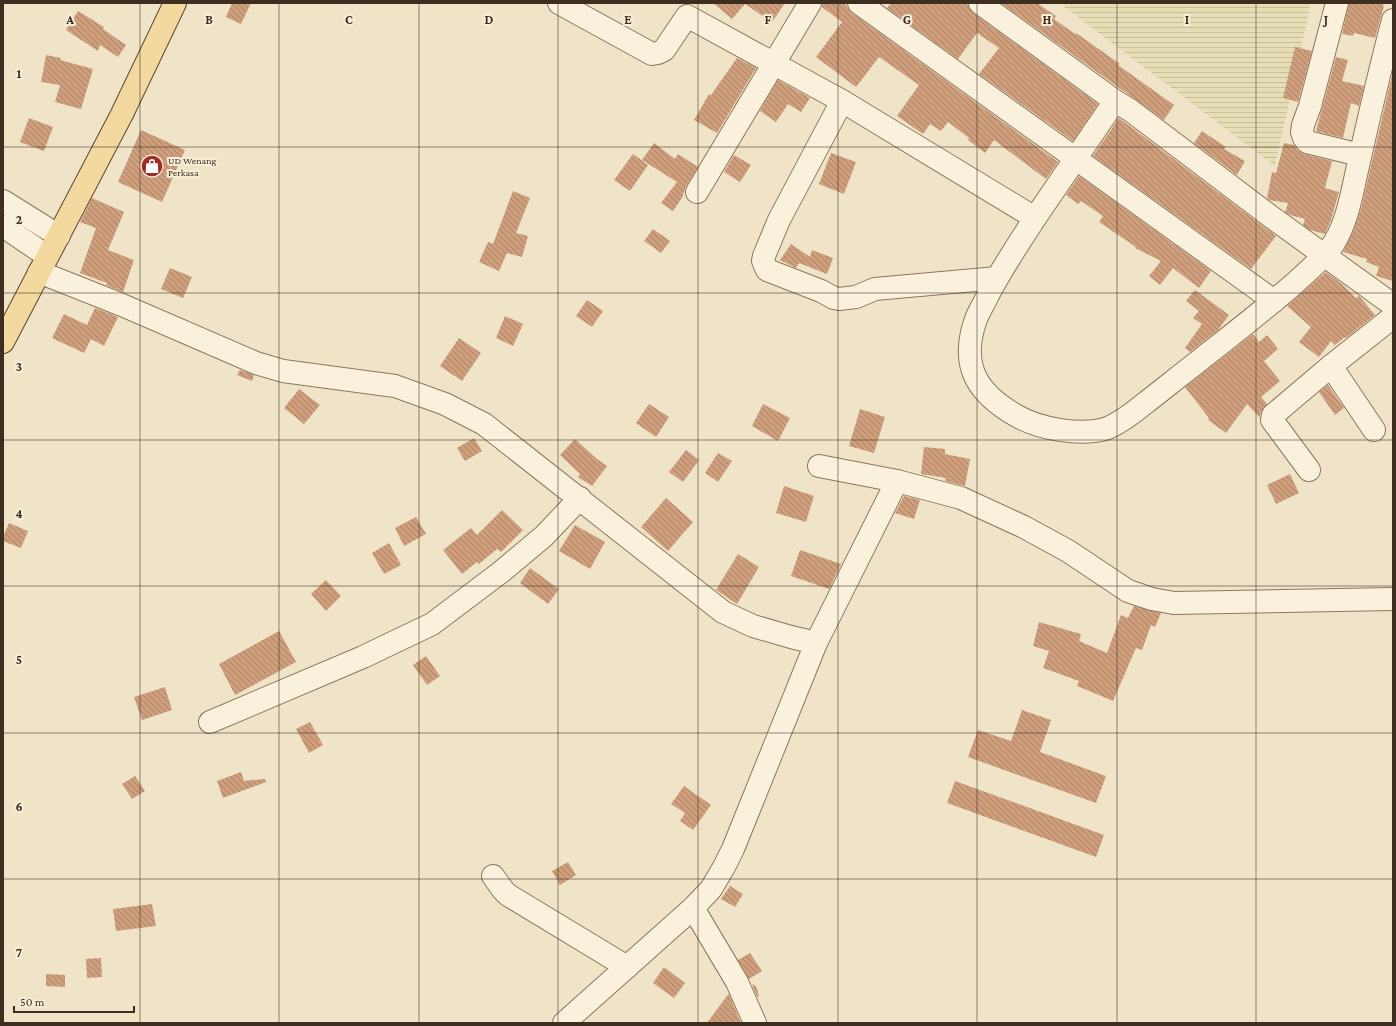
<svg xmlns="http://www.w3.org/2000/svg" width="1396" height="1026" viewBox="0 0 1396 1026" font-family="'Crimson Pro',serif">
  <defs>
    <pattern id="farmland-rules" width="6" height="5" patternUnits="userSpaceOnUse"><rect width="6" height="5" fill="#e6deb5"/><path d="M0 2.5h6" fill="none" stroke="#c6bf9b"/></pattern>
    <pattern id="building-back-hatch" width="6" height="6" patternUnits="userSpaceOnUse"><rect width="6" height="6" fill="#cf9f7d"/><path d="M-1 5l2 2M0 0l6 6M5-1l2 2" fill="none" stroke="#a98266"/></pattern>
  </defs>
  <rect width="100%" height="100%" fill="#f0e4c8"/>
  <!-- farmland -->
  <polygon fill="url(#farmland-rules)" points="1059,3 1311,3 1275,166"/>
  <!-- building -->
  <g fill="url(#building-back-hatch)">
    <polygon points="232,3 251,3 241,24 226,17"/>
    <polygon points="713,3 785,3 772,22 745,4 732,19"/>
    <polygon points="822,3 844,3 852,13 1058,162 1046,179 994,140 985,153 968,140 969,138 948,122 941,131 930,124 923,134 897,116 919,85 879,57 856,87 816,57 842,22 822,7"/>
    <polygon points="891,3 968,3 969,8 973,13 1098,104 1073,141 979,74 999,48 977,33 958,59 887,8"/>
    <polygon points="1001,3 1037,3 1056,16 1054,19 1075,34 1076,33 1120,64 1118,65 1174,105 1164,120"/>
    <polygon points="1349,3 1384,3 1383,5 1384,6 1375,38 1354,33 1353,36 1342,34"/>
    <polygon points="78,11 104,27 103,29 126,45 118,57 100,45 98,51 66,30"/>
    <polygon points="1295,47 1312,51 1298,102 1283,98"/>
    <polygon points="46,55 61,58 60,60 93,69 81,109 55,102 60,85 41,82"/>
    <polygon points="1336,57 1348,60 1342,81 1364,86 1359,106 1351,103 1343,138 1316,131"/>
    <polygon points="737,58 756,68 717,133 694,120 709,94 711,95"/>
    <polygon points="1393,71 1393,281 1376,276 1379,267 1366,262 1367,259 1343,252 1354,230 1361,209"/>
    <polygon points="778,80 810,98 801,112 788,104 776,122 760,111"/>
    <polygon points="29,118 53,127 44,151 20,142"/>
    <polygon points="1119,118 1276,236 1251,269 1093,156"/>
    <polygon points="141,130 185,150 162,202 118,182"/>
    <polygon points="1202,131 1226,147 1224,149 1245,161 1237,175 1194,143"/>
    <polygon points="654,143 675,159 678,154 698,167 686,186 682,198 673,211 661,203 677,182 642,160"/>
    <polygon points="1284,143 1294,145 1297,150 1304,154 1332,161 1325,188 1339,192 1331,220 1325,234 1310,230 1303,225 1305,219 1290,215 1285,212 1288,203 1269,200 1267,198 1272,172 1276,173"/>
    <polygon points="831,153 856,162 844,194 819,184"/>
    <polygon points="633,154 648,165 630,191 614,180"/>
    <polygon points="734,155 751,165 740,182 724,172"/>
    <polygon points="1079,176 1211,271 1199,288 1173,268 1160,285 1149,276 1161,261 1135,248 1136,247 1099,222 1103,216 1081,201 1078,204 1066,195"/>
    <polygon points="513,191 530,198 516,233 528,236 522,257 507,253 499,271 479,262 488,242 493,244"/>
    <polygon points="92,198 124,212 108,250 134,260 123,292 106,285 107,283 80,273 96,228 80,222"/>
    <polygon points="653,229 670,241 661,253 644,241"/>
    <polygon points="791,244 810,257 812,250 833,258 827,274 799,263 796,268 780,260"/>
    <polygon points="170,268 192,277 183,298 161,289"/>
    <polygon points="1326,272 1342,284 1356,298 1359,296 1360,297 1375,315 1346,338 1345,337 1335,345 1331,341 1319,357 1299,342 1311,327 1287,306"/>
    <polygon points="1195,290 1229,315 1218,330 1190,352 1185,348 1202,324 1193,318 1199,311 1186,301"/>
    <polygon points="587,300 603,311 592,327 576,316"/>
    <polygon points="95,308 118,317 104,346 91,339 84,353 52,338 64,314 87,325"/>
    <polygon points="505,316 523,324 513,346 496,338"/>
    <polygon points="1253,334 1259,342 1267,335 1278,349 1264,361 1280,381 1261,397 1267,404 1261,412 1260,416 1259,417 1247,404 1226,433 1208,420 1209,418 1185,387"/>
    <polygon points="459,338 481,353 462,381 440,366"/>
    <polygon points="240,370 254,375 252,381 237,375"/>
    <polygon points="1328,385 1344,408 1335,415 1319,392"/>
    <polygon points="299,389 320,405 304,424 284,408"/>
    <polygon points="649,404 669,417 656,437 636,423"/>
    <polygon points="763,404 790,418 778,441 752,426"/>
    <polygon points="860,409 885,417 874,453 849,446"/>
    <polygon points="474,438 482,451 465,461 457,448"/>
    <polygon points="575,439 597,459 607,466 592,486 578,477 580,474 560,455"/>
    <polygon points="924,447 945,449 945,454 970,459 965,486 945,481 946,478 921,474"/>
    <polygon points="686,450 699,460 683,482 669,472"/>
    <polygon points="718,453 732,461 718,482 705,473"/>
    <polygon points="1290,474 1299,493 1276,504 1267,485"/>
    <polygon points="784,486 814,496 806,522 776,513"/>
    <polygon points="904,496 920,500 914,519 895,513"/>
    <polygon points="666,498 693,522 668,551 641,527"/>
    <polygon points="502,510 523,530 501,552 497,549 479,564 477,562 462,574 443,550 471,528 477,535"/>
    <polygon points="416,517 426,534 404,546 395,528"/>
    <polygon points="9,523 28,531 21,548 3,541 3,537"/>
    <polygon points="575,525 605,542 590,569 559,551"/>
    <polygon points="389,543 401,565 384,574 372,553"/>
    <polygon points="800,550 841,564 829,589 791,576"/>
    <polygon points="738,554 759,567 737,604 716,590"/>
    <polygon points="530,568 559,589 548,604 520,583"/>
    <polygon points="326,580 341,596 326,611 311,594"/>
    <polygon points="1134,606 1161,613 1155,627 1151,625 1142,650 1136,648 1113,701 1077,686 1079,681 1043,668 1049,651 1033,646 1039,622 1081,634 1079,641 1107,653 1121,615 1128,618"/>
    <polygon points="279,631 296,662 235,695 219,664"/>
    <polygon points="426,656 440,676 427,685 413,665"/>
    <polygon points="165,687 172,710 142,720 134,697"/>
    <polygon points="1022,710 1051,720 1040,752 1106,776 1096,803 968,757 978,730 1011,741"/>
    <polygon points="310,722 323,745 309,753 296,729"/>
    <polygon points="241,772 244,781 265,779 266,782 223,798 217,781"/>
    <polygon points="135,776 145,791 132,799 122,784"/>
    <polygon points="955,781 1104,835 1096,857 947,803"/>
    <polygon points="684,786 711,805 693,830 680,821 685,813 671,804"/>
    <polygon points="568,862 576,875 560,885 552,871"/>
    <polygon points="730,886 743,894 735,907 721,899"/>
    <polygon points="152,904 156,926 116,931 113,909"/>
    <polygon points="750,953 762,971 749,979 738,960"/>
    <polygon points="101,958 102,977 87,978 86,959"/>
    <polygon points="664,967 685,983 674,998 653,983"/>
    <polygon points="46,974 65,975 65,987 46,986"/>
    <polygon points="752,984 756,986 759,996 757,997"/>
    <polygon points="729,994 741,1023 707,1023 726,997"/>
  </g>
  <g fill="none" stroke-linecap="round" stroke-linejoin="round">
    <!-- minor casing -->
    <g stroke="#8d765c" stroke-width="24">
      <g id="minor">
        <polyline points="559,3 652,54 658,53 664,50 687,16 842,101 1035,218 1115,101"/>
        <polyline points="859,3 1274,301"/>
        <polyline points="980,3 1115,101 1130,110 1270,216 1393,305"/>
        <polyline points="1337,3 1310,106 1303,125 1302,132 1304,138 1307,142 1360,155"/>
        <polyline points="842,101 779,220 764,256 763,261 767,270 821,291 834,298 839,299 856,297 875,289 997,278"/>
        <polyline points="697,192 810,3"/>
        <polyline points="3,201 59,236"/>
        <path d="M1035 218C1019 243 1002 268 988 295 984 304 978 312 975 322 960 367 978 394 1017 416 1040 429 1080 436 1105 429 1119 424 1133 413 1144 404 1161 391 1178 377 1195 364 1229 337 1263 311 1295 283 1309 270 1323 259 1334 243 1348 220 1352 192 1358 166 1369 117 1380 69 1393 20"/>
        <polyline points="3,226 47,256"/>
        <polyline points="39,272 122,305 256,363 283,371 395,386 445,404 484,424 723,612 753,626 791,637 816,643 733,849 724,867 711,889 693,908 564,1023"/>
        <polyline points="1331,366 1374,430"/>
        <polyline points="819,466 897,481 961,498 1024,527 1068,551 1128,591 1152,599 1174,603 1393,599"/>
        <polyline points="1309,470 1272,420 1273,415 1331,366 1393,317"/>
        <polyline points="816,643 897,481"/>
        <polyline points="210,722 363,657 432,624 501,572 544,536 580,498"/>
        <polyline points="493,876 503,890 508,895 627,967"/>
        <polyline points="693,908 737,982 755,1023"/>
      </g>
    </g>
    <!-- major casing -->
    <g stroke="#5b4430" stroke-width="24">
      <polyline id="major" points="3,342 122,114 175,3"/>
    </g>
    <!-- minor -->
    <use href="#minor" stroke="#faf1dc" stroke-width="22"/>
    <!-- major -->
    <use href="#major" stroke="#f3d9a0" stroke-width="22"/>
  </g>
  <!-- grid -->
  <path fill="none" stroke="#3d2e20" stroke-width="1" stroke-opacity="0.55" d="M140 3V1023M279 3V1023M419 3V1023M558 3V1023M698 3V1023M838 3V1023M977 3V1023M1117 3V1023M1256 3V1023M3 147H1393M3 293H1393M3 440H1393M3 586H1393M3 733H1393M3 879H1393"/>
  <!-- icons -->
  <defs>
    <g id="shop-disc" transform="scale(1.15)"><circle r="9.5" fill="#9e2a2b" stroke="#f7eed8"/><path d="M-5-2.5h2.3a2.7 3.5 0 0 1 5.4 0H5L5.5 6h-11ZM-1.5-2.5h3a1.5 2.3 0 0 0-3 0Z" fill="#fff"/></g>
  </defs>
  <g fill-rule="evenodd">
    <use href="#shop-disc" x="152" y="166"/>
  </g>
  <g text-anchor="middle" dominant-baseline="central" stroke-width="4" stroke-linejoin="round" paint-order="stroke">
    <!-- poi labels -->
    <g font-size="10" fill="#3d2e20" stroke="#f7eed8" text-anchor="start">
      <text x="168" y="160">UD Wenang<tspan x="168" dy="12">Perkasa</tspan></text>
    </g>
  </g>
  <g font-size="13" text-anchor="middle" font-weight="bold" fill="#3d2e20" stroke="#f7eed8" stroke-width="4" stroke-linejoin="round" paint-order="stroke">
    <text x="70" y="24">A</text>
    <text x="209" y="24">B</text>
    <text x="349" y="24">C</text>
    <text x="489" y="24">D</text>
    <text x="628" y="24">E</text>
    <text x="768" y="24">F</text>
    <text x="907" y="24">G</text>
    <text x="1047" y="24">H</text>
    <text x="1187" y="24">I</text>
    <text x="1326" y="24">J</text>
    <text x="19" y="78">1</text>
    <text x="19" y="224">2</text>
    <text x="19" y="371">3</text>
    <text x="19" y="518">4</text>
    <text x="19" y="664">5</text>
    <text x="19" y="811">6</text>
    <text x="19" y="957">7</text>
  </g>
  <!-- border -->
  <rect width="1396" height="1026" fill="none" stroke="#3d2e20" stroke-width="8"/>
  <!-- scale -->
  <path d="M14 1006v6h120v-6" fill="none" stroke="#3d2e20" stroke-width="2"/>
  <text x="20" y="1006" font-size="12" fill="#3d2e20" stroke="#f7eed8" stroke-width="3" paint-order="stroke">50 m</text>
</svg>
